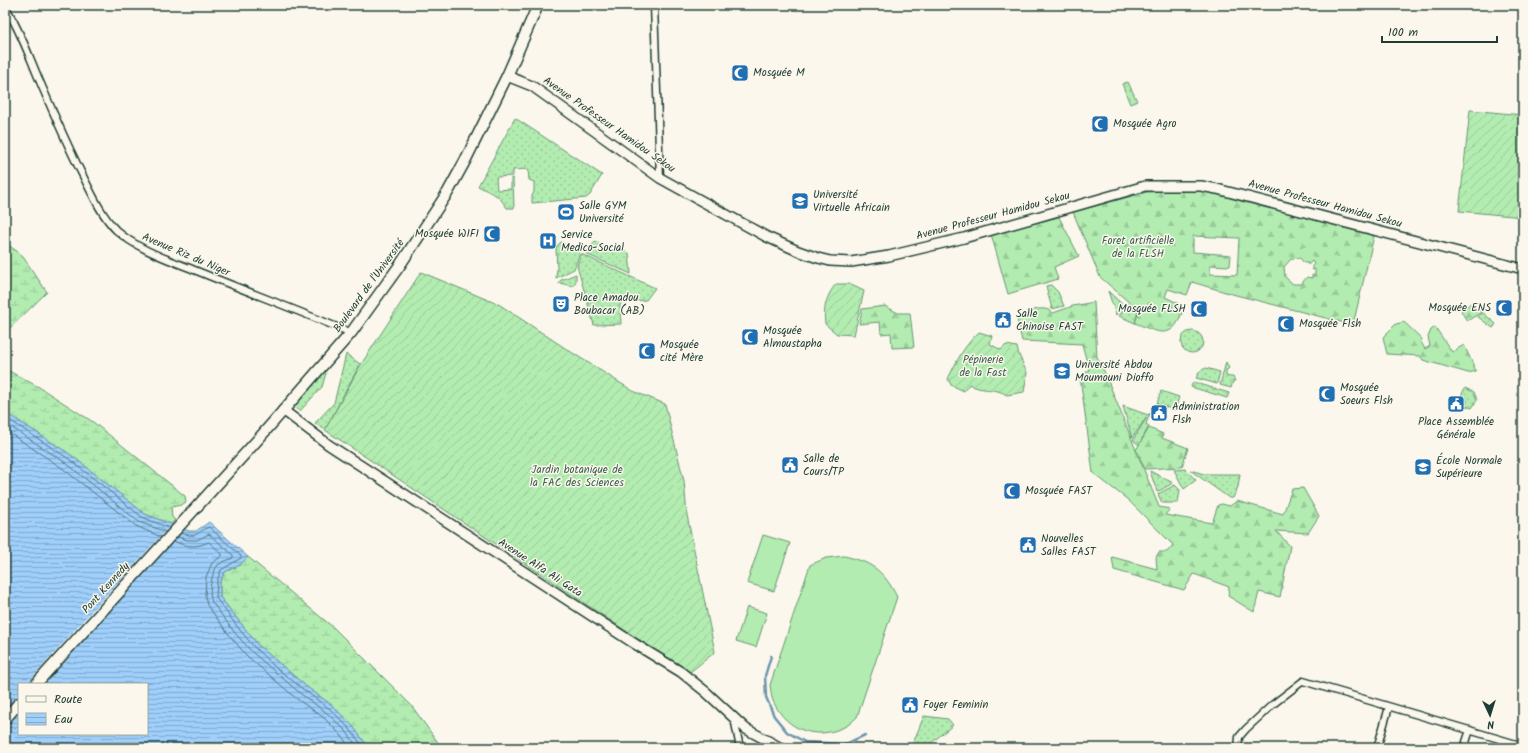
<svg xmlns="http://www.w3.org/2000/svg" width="1528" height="753" viewBox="0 0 1528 753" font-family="Kalam,sans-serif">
  <defs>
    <pattern id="grass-dots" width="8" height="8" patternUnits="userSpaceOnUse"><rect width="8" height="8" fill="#b2ecb0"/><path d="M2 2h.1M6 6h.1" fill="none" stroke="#99cb98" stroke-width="1.8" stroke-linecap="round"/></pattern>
    <pattern id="forest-firs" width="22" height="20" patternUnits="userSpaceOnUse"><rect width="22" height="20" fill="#b2ecb0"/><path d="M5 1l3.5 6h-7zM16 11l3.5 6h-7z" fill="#99cb98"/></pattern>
    <pattern id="wetland-marsh" width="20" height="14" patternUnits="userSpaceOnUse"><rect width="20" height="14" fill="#b2ecb0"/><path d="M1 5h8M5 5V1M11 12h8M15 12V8" fill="none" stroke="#99cb98"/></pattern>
    <pattern id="garden-furrows" width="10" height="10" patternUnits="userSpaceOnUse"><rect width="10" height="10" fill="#b2ecb0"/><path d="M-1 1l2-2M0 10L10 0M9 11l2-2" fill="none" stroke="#99cb98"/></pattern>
    <pattern id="water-rules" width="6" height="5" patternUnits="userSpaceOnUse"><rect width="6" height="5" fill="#9fcffb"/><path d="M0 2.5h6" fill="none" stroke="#81a9cc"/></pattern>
  </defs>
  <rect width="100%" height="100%" fill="#fbf7ec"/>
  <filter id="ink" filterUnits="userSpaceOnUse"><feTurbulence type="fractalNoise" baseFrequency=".025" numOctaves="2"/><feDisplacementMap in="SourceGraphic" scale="8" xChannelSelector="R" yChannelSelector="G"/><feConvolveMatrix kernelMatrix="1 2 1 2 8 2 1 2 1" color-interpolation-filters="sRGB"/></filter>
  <g filter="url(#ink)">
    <!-- grass -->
    <g fill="url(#grass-dots)" stroke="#689472">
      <polygon points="1128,82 1137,101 1130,104 1122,84"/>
      <polygon points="515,118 602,175 590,195 586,198 532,203 532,196 534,192 534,182 529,180 528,169 513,170 513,176 496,177 497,190 511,189 511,178 513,178 514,208 507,208 499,197 478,186"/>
      <polygon points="595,241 608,247 629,253 631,274 586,254"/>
      <polygon points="561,242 580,253 574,269 556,278 557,269 556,247"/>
      <polygon points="581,254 655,288 646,300 622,302 620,305 621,324 594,325 577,266"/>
      <path d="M576 274C577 292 569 284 558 283L561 280Z"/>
      <polygon points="1051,285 1058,292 1064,306 1052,309 1046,286"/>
      <polygon points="1108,291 1124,306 1116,315"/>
      <polygon points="1128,304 1138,311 1135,323 1119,316"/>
      <polygon points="1482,312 1496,324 1493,328 1478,317"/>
      <circle cx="1192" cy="342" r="11"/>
      <polygon points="346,354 360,364 325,430 315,423 334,403"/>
      <polygon points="1226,362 1229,368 1226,371 1226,376 1230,377 1233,377 1235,381 1233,381 1231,388 1220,385"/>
      <polygon points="1206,368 1220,372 1217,384 1196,378 1200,371"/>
      <polygon points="324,372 326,373 322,387 300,411 293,406"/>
      <polygon points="1193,382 1229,393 1227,398 1191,387"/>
      <polygon points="1465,388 1474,392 1477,400 1472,408 1465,406 1467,401 1465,397 1461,396"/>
      <polygon points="1161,391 1179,397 1175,410 1157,404"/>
      <polygon points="1123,406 1148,415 1150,413 1146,424 1149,426 1139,445 1133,440 1147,417 1132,438"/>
      <polygon points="1185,469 1196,480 1184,489 1174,470"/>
      <polygon points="1190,470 1204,474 1240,474 1238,487 1233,498 1229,498"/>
      <polygon points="1150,471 1173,483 1157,492"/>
      <polygon points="1175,485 1180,490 1178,503 1162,503 1158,494"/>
      <polygon points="924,716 948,719 953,725 925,748 911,748"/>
    </g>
    <!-- forest -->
    <g fill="url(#forest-firs)" stroke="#689472" fill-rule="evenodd">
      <path d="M1194 190 1217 194 1374 236 1353 325 1232 294 1192 282 1187 295 1168 289 1165 297 1178 303 1182 313C1180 317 1177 326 1172 329 1162 337 1146 327 1135 323L1139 311 1100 277 1073 212 1147 192ZM1193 236 1239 238 1237 275 1210 274V265L1230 266 1231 255 1193 252ZM1300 258 1304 263H1308V265L1312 261 1314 264 1312 266V270L1315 269V275H1312V278L1307 277 1301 284H1293L1285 277 1284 267 1291 259Z"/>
      <polygon points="1059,217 1079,256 1054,267 1058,279 1008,294 991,234"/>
      <path d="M1094 302 1097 357 1102 366 1159 507 1170 509 1165 515 1212 523 1218 505 1222 504 1230 506 1237 501 1283 514 1292 489 1303 488 1319 516 1308 533 1276 531 1290 546 1280 597 1259 592 1254 612 1228 596 1229 587 1194 574 1184 590 1114 570 1112 557 1157 569 1156 557 1159 552H1167L1173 545 1128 500 1093 473 1080 377 1089 370 1082 344 1022 341 1017 319C1026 311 1044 304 1053 313L1073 306Z"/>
      <polygon points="1471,303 1482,312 1467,321 1461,311"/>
      <polygon points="885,306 898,313 910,313 914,347 892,348 891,333 881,334 880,322 859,324 862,309"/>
      <polygon points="1404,322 1422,339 1421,342 1425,349 1430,346 1428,337 1431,330 1435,327 1452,352 1464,345 1476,371 1468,373 1423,360 1420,356 1387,354 1383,337 1396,324"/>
      <polygon points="1149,428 1163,434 1162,438 1188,448 1182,467 1145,469 1136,450"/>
    </g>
    <!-- wetland -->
    <g fill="url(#wetland-marsh)" stroke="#689472">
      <polygon points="5,243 21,254 47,292 5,333"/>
      <polygon points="5,369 39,387 93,422 185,496 186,502 181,505 171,507 172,517 175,520 171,524 145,514 71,455 5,412"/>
      <polygon points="248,557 334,628 411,705 442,748 369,748 352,725 333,706 307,687 258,645 220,597 220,582 225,572 240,565"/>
    </g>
    <!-- garden -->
    <g fill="url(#garden-furrows)" stroke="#689472">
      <polygon points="1470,110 1523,115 1523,217 1459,211"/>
      <polygon points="421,272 500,305 568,350 633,391 665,404 684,481 687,515 715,652 689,673 325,430 360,366"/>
      <path d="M836 284H849L864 291 854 335 837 334 825 324C823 308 826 296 836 284Z"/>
      <path d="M979 332 992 336 990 344 1001 350 1006 345 1017 347 1019 355 1027 373 1024 392 1007 395C995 387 980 392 969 384L964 391 951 385 948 379C957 360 964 346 979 332Z"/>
    </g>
    <!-- pitch -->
    <g fill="#b2ecb0" stroke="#689472">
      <polygon points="763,535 790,543 774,591 747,583"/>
      <path d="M844 556C872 562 884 571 897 597L857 717C853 721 848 726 842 728 815 740 787 730 774 703 771 698 771 691 770 685L810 565 826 558Z"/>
      <polygon points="747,607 767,613 756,647 736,641"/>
    </g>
    <!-- water -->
    <path fill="url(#water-rules)" stroke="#6c95ab" fill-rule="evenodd" d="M5 412 71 455 145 514 189 531H196L209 522 248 557 240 565 225 572 220 582V597L258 645 307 687 333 706 352 725 369 748H5ZM19 684H147V734H19Z"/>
    <!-- pier -->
    <polygon fill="#fbf7ec" points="173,523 183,527 40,684 27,684 90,613"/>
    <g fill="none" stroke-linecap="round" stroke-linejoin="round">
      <!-- shore -->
      <g stroke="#527784" stroke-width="1">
        <polyline points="5,417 69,459 142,517 169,528"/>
        <polyline points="5,423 66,463 139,522 166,532"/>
        <polyline points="5,430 62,468 136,526 161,537"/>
        <path d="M181 533C199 539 196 532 209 527L241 556V558L221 570 217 581 216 598 239 629 255 648 274 666 304 690 330 709 349 728 364 748"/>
        <path d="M178 537 187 540H197L209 534 233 555V558C228 560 222 562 218 565 211 573 208 593 212 602L235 633 252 652 301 694 327 713 346 731 358 748"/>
        <path d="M173 541C188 547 194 548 209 542L222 554V556L212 563 206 577 205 596 207 605 230 636 247 656 297 699 323 717 341 735 350 748"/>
      </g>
      <!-- stream -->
      <g stroke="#6c95ab" stroke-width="2.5">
        <polyline points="771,656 765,676 766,697 774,716 787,732 805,742 824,743 846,744 865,735"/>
        <polyline points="824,748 824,743"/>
      </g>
      <!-- street casing -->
      <g stroke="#1f3d34" stroke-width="9">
        <g id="street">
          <polyline points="654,5 660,178"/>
          <path d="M5 6C19 28 28 53 38 77 52 110 66 143 83 176 92 194 102 216 116 230 138 250 170 260 197 271 248 292 300 311 351 333"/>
          <polyline points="734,718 740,748"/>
          <polyline points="1238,748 1239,737 1246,729 1272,705 1303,681 1523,746"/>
          <polyline points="1377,748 1389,707"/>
          <polyline points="1464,748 1470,730"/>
        </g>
      </g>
      <!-- secondary casing -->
      <g stroke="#1f3d34" stroke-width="12">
        <g id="secondary">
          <polyline points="507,76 532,86 660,178 767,237 798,251 818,258 830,261 851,262 889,256 964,238 1145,186 1201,186 1217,189 1523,269"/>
          <polyline points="283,410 329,445 635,644 681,672 706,692 746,729 781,748"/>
        </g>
      </g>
      <!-- primary casing -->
      <g stroke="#1f3d34" stroke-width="13">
        <g id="primary">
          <polyline points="36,684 261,436 351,333 400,265 448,192 465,161 507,76 538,5"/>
          <polyline points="5,719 19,703"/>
        </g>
      </g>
      <!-- street -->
      <use href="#street" stroke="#fbf7ec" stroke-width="6"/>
      <!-- secondary -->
      <use href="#secondary" stroke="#fbf7ec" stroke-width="9"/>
      <!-- primary -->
      <use href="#primary" stroke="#fbf7ec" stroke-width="10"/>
    </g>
  </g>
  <!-- icons -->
  <defs>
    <g id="mosque-square" transform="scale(0.9)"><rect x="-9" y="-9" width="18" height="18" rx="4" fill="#1f6fb2" stroke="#fbf7ec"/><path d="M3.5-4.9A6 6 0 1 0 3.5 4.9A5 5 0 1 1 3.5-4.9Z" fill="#fff"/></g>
    <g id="university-square" transform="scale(0.9)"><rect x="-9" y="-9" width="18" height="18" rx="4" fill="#1f6fb2" stroke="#fbf7ec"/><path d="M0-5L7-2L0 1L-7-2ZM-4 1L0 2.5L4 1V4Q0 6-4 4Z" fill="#fff"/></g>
    <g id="stadium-square" transform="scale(0.9)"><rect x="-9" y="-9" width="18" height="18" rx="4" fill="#1f6fb2" stroke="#fbf7ec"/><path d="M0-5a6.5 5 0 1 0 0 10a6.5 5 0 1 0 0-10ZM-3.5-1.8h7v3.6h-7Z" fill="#fff"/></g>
    <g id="hospital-square" transform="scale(0.9)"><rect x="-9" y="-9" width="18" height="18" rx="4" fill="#1f6fb2" stroke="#fbf7ec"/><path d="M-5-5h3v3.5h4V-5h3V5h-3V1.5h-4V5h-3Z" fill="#fff"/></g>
    <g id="theatre-square" transform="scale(0.9)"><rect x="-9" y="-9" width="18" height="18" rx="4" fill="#1f6fb2" stroke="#fbf7ec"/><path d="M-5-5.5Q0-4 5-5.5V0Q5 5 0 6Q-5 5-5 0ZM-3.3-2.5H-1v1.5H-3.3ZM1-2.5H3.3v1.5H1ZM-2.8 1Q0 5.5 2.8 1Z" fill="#fff"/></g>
    <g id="civic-square" transform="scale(0.9)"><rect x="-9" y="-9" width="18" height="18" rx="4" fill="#1f6fb2" stroke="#fbf7ec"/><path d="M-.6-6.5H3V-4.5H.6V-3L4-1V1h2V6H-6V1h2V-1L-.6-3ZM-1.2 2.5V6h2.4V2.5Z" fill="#fff"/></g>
  </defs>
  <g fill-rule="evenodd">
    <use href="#mosque-square" x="740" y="73"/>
    <use href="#mosque-square" x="1100" y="124"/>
    <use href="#university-square" x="800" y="201"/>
    <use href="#stadium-square" x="566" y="212"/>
    <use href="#mosque-square" x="492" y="234"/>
    <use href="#hospital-square" x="548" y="241"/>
    <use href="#theatre-square" x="561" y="304"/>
    <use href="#mosque-square" x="1504" y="308"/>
    <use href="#mosque-square" x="1199" y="309"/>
    <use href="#civic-square" x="1003" y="320"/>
    <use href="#mosque-square" x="1286" y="324"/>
    <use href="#mosque-square" x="750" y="337"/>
    <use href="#mosque-square" x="647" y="351"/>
    <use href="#university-square" x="1062" y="371"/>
    <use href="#mosque-square" x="1327" y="394"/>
    <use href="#civic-square" x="1456" y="404"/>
    <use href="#civic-square" x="1159" y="413"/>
    <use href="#civic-square" x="790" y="465"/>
    <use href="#university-square" x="1423" y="467"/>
    <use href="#mosque-square" x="1012" y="491"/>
    <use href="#civic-square" x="1028" y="545"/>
    <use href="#civic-square" x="910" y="705"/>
  </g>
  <g text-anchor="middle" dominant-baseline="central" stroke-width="3" stroke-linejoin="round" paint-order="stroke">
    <!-- poi labels -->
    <g font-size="11" fill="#1f3d34" stroke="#fbf7ec" text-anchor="start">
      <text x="753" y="73">Mosquée M</text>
      <text x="1113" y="124">Mosquée Agro</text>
      <text x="813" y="195">Université<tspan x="813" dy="13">Virtuelle Africain</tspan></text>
      <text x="579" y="206">Salle GYM<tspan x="579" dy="13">Université</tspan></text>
      <text x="479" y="234" text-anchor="end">Mosquée WIFI</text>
      <text x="561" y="235">Service<tspan x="561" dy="13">Medico-Social</tspan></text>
      <text x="574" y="298">Place Amadou<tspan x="574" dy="13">Boubacar (AB)</tspan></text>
      <text x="1491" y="308" text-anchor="end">Mosquée ENS</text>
      <text x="1186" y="309" text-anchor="end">Mosquée FLSH</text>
      <text x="1016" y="314">Salle<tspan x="1016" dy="13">Chinoise FAST</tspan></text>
      <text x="1299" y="324">Mosquée Flsh</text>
      <text x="763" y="331">Mosquée<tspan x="763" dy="13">Almoustapha</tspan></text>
      <text x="660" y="345">Mosquée<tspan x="660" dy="13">cité Mère</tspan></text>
      <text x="1075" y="365">Université Abdou<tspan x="1075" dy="13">Moumouni Dioffo</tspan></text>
      <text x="1340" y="388">Mosquée<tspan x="1340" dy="13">Soeurs Flsh</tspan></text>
      <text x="1172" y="407">Administration<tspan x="1172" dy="13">Flsh</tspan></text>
      <text x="1456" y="422" text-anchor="middle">Place Assemblée<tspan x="1456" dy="13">Générale</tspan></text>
      <text x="803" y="459">Salle de<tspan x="803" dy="13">Cours/TP</tspan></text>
      <text x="1436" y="461">École Normale<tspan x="1436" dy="13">Supérieure</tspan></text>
      <text x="1025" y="491">Mosquée FAST</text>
      <text x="1041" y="539">Nouvelles<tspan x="1041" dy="13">Salles FAST</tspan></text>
      <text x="923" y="705">Foyer Feminin</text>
    </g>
    <!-- street labels -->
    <g font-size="11" fill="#1f3d34" stroke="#fbf7ec">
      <text transform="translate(609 125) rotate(35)">Avenue Professeur Hamidou Sekou</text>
      <text transform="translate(1325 204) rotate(15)">Avenue Professeur Hamidou Sekou</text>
      <text transform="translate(993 216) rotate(-15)">Avenue Professeur Hamidou Sekou</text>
      <text transform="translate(186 255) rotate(23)">Avenue Riz du Niger</text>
      <text transform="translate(369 286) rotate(-54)">Boulevard de l'Université</text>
      <text transform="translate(540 568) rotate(33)">Avenue Alfa Ali Gata</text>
      <text transform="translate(106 588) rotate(-48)">Pont Kennedy</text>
    </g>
    <!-- park labels -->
    <g font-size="11" fill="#3c604d" stroke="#fbf7ec">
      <text x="1138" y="241">Foret artificielle<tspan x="1138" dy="13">de la FLSH</tspan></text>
      <text x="983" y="360">Pépinerie<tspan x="983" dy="13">de la Fast</tspan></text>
      <text x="577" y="470">Jardin botanique de<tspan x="577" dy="13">la FAC des Sciences</tspan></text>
    </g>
  </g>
  <!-- margin -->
  <rect width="1528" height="753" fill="none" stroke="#fbf7ec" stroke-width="20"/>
  <rect x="10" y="10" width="1508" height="733" fill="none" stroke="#1f3d34" stroke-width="1.5" filter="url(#ink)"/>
  <!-- legend -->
  <rect x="18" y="683" width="130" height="52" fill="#fbf7ec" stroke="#a3ada2"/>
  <rect x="26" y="696" width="20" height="6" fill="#fbf7ec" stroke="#a3ada2"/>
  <text x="54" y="703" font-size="12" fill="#1f3d34">Route</text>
  <rect x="26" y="713" width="20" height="12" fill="url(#water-rules)" stroke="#a3ada2"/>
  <text x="54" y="723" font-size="12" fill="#1f3d34">Eau</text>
  <!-- north arrow -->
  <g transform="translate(1490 715) rotate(176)" stroke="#fbf7ec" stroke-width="3" paint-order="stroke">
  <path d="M0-3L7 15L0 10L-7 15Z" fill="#1f3d34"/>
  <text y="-6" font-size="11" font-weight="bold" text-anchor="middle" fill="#1f3d34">N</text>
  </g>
  <!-- scale -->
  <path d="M1382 36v6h115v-6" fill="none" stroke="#1f3d34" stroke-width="2"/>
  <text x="1388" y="36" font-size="12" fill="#1f3d34" stroke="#fbf7ec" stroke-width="3" paint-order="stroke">100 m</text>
</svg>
